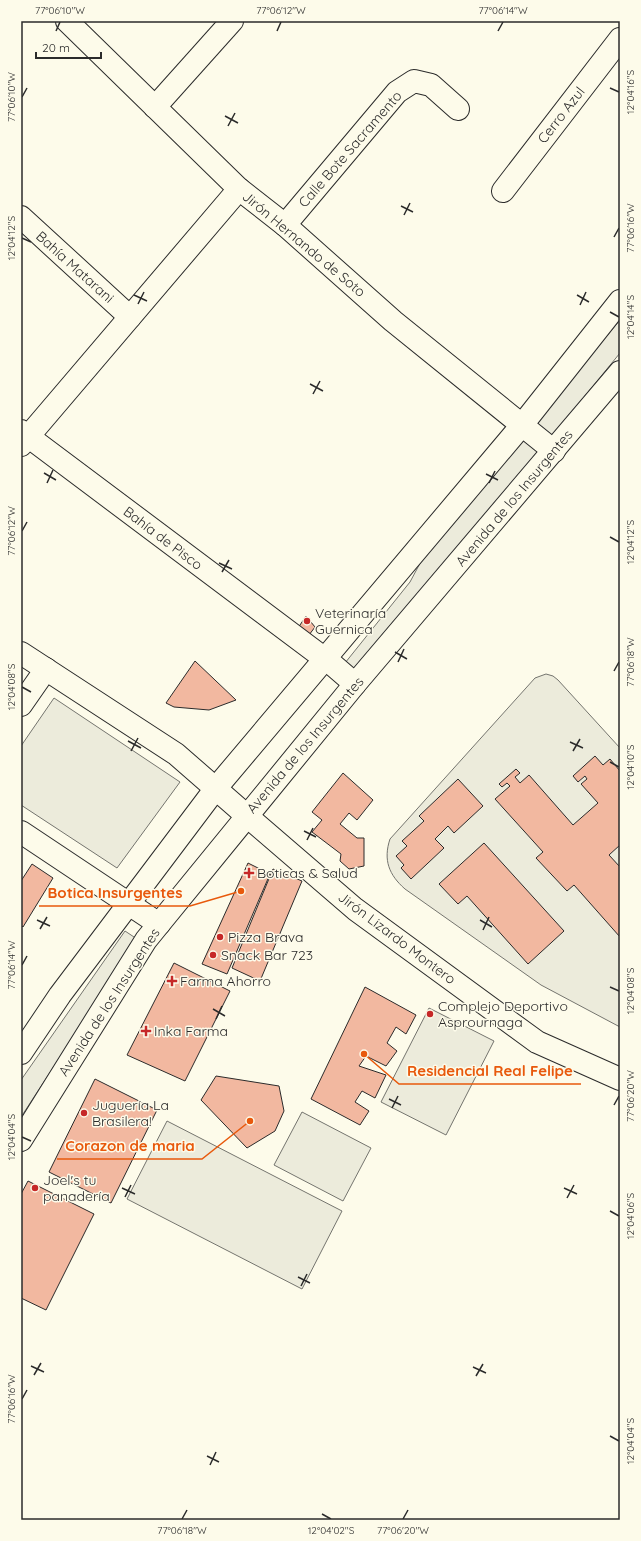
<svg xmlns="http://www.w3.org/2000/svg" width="641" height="1541" viewBox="0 0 641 1541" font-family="Quicksand,sans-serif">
  <rect width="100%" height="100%" fill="#fdfbea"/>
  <!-- green -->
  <g fill="#ecebdb" stroke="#74746e">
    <polygon points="620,320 620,353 513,484 355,670 345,663 410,582 425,554"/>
    <path d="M546 674 553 676 558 680 620 748V1027L541 985 405 889C389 875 383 860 390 839L535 678Z"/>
    <polygon points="54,698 180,782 117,868 21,805 21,746"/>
    <polygon points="125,931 137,939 21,1117 21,1080"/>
    <polygon points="429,1008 494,1041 446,1135 381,1102"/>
    <polygon points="302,1112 371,1148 343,1201 274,1165"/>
    <polygon points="167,1121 342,1211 302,1289 127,1199"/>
  </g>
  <!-- building -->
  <g fill="#f2b8a0" stroke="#2b2b2b">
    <polygon points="306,616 315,627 309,635 298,628"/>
    <polygon points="195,661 236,700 209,710 174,707 166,703"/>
    <polygon points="595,756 603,765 610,759 620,771 620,845 609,855 620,867 620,937 574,885 567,891 536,858 543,852 495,799 510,786 507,783 502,787 499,784 516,769 520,773 515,777 520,783 529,775 573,825 598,803 581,784 587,779 585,776 578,782 573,776"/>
    <polygon points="343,773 373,800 357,820 349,813 340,824 357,838 364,838 364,866 349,869 340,861 341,854 312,832 322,820 312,812"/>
    <polygon points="458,779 483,806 454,833 448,826 435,839 444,848 411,879 401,868 404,865 396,856 407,846 402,841 424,821 419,816"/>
    <polygon points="484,843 564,931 528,964 467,896 458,904 439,884"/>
    <polygon points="248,863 270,874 227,974 202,964"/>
    <polygon points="32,864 53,878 23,927 21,925 21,881"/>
    <polygon points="273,869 302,881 260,981 232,968"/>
    <polygon points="174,963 230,991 185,1081 127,1055"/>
    <polygon points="365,987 416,1015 406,1034 396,1027 387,1043 397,1051 386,1066 366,1056 359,1066 386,1075 375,1098 362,1091 355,1102 369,1111 360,1125 311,1099"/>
    <polygon points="216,1076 279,1086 284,1111 275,1131 247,1148 201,1100"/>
    <polygon points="95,1079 157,1110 111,1203 49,1172"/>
    <polygon points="28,1181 94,1214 46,1310 21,1298 21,1194"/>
  </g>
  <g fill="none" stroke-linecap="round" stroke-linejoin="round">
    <!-- minor casing -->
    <g stroke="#2b2b2b" stroke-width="24">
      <g id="minor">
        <polyline points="67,21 239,189 285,225 393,321 554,451"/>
        <polyline points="155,107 232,21"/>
        <polyline points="503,191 620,39"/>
        <polyline points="21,217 130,317"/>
        <polyline points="285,225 397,92 414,81 431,85 458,109"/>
        <polyline points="21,431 333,665 355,684"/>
        <polyline points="21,445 239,189"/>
        <polyline points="247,816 355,909 537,1042 620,1079"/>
      </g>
    </g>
    <!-- major casing -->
    <g stroke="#2b2b2b" stroke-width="24">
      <g id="major">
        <polyline points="21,653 176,754 247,816"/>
        <polyline points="21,705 46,669"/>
        <polyline points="21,832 159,924"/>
        <polyline points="21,1053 60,995 216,788 522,425 620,301"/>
        <polyline points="21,1140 146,940 159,924 355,684 620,372"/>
      </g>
    </g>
    <!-- minor -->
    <use href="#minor" stroke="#fdfbea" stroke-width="22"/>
    <!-- major -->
    <use href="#major" stroke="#fdfbea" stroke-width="22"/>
  </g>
  <!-- ticks -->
  <path fill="none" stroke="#2b2b2b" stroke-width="1.5" d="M56 31 60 22M277 31 281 22M498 31 503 22M610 88 619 92M22 97 27 88M225 116 238 123M228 126 235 113M401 206 413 212M404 215 410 203M614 237 619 228M22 238 31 242M134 295 147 301M577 295 589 302M138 304 144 292M580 305 586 292M610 312 619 317M310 384 323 391M313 394 320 381M44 473 56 480M486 474 498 480M47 483 53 470M489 483 495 471M22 531 27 522M610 537 619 542M219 563 232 569M222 572 229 560M395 652 407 659M398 662 404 649M614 671 619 662M22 687 31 692M128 741 141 748M570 742 583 748M131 751 138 738M573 751 580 739M610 762 619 767M304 831 316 837M307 840 313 828M37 920 50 926M480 920 492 927M40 929 47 917M483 930 489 917M22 965 27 956M610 987 619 991M213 1009 225 1016M216 1019 222 1006M389 1099 401 1105M614 1105 619 1096M392 1108 398 1096M22 1137 31 1141M122 1188 135 1194M564 1188 577 1194M125 1197 131 1185M567 1198 574 1185M610 1211 619 1216M298 1277 310 1283M301 1286 307 1274M31 1366 44 1372M473 1367 486 1373M34 1375 41 1363M476 1376 483 1364M22 1399 27 1390M610 1436 619 1441M207 1456 219 1462M210 1465 216 1452M322 1514 331 1519M182 1519 187 1510M403 1519 408 1510"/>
  <!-- markers -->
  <g fill="#c62828" stroke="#fdfbea" stroke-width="1.5">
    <circle cx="307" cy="621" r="4"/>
    <path d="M247 867h4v4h4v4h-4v4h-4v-4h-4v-4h4z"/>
    <circle cx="220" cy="937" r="4"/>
    <circle cx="213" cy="955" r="4"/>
    <path d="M170 975h4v4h4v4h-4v4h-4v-4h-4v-4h4z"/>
    <circle cx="430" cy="1014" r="4"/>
    <path d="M144 1025h4v4h4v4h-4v4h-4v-4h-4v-4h4z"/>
    <circle cx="84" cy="1113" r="4"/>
    <circle cx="35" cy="1188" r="4"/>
  </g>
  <g text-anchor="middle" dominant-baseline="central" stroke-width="3" stroke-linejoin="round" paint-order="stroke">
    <!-- street labels -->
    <g font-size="14" fill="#2b2b2b" stroke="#fdfbea">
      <text transform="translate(561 115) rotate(-52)">Cerro Azul</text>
      <text transform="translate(350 149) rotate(-49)">Calle Bote Sacramento</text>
      <text transform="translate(304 244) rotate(40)">Jirón Hernando de Soto</text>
      <text transform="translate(75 267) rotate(42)">Bahía Matarani</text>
      <text transform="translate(514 498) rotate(-50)">Avenida de los Insurgentes</text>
      <text transform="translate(163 538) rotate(37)">Bahía de Pisco</text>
      <text transform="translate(305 745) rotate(-50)">Avenida de los Insurgentes</text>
      <text transform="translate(397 938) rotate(37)">Jirón Lizardo Montero</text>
      <text transform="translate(109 1002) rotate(-57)">Avenida de los Insurgentes</text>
    </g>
    <!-- poi labels -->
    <g font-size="14" fill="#2b2b2b" stroke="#fdfbea" text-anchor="start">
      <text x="315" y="613">Veterinaría<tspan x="315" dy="16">Guernica</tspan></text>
      <text x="257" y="873">Boticas &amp; Salud</text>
      <text x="228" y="937">Pizza Brava</text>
      <text x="221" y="955">Snack Bar 723</text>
      <text x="180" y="981">Farma Ahorro</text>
      <text x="438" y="1006">Complejo Deportivo<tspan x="438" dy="16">Asprournaga</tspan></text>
      <text x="154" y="1031">Inka Farma</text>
      <text x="92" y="1105">Juguería La<tspan x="92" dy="16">Brasilera!</tspan></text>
      <text x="43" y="1180">Joel's tu<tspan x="43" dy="16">panadería</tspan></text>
    </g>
  </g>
  <!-- callouts -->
  <path fill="none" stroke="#e8590c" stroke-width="1.5" d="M241 891L190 906H39M364 1054L399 1084H581M250 1121L202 1159H57"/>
  <g fill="#e8590c" stroke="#fdfbea" stroke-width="1.5">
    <circle cx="241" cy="891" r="4"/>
    <circle cx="364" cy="1054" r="4"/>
    <circle cx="250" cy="1121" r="4"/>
  </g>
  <g font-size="15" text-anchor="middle" font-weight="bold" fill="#e8590c" stroke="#fdfbea" stroke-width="3" stroke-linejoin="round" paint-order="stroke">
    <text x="115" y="898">Botica Insurgentes</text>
    <text x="490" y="1076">Residencial Real Felipe</text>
    <text x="130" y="1151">Corazon de maria</text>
  </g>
  <!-- border -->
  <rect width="641" height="1541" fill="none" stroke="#fdfbea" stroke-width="44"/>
  <!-- scale -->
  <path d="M36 52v6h65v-6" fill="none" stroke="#2b2b2b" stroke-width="2"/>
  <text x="42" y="52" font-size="12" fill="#2b2b2b" stroke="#fdfbea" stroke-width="3" paint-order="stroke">20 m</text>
  <rect x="22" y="22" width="597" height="1497" fill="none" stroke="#2b2b2b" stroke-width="1.5"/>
  <g font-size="10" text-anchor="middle" fill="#2b2b2b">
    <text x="60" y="14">77°06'10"W</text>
    <text x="281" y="14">77°06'12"W</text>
    <text x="503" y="14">77°06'14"W</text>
    <text transform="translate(630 92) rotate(-90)" y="4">12°04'16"S</text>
    <text transform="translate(11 97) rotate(-90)" y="4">77°06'10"W</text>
    <text transform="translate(630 228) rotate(-90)" y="4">77°06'16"W</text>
    <text transform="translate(11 238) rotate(-90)" y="4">12°04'12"S</text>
    <text transform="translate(630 317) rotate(-90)" y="4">12°04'14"S</text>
    <text transform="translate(11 531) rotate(-90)" y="4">77°06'12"W</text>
    <text transform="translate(630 542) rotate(-90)" y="4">12°04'12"S</text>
    <text transform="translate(630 662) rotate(-90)" y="4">77°06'18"W</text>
    <text transform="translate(11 687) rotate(-90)" y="4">12°04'08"S</text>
    <text transform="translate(630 767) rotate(-90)" y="4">12°04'10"S</text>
    <text transform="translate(11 965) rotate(-90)" y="4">77°06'14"W</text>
    <text transform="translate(630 991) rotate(-90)" y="4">12°04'08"S</text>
    <text transform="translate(630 1096) rotate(-90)" y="4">77°06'20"W</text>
    <text transform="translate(11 1137) rotate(-90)" y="4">12°04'04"S</text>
    <text transform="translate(630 1216) rotate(-90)" y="4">12°04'06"S</text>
    <text transform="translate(11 1399) rotate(-90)" y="4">77°06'16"W</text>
    <text transform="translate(630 1441) rotate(-90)" y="4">12°04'04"S</text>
    <text x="182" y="1534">77°06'18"W</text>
    <text x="331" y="1534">12°04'02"S</text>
    <text x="403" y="1534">77°06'20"W</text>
  </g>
</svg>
